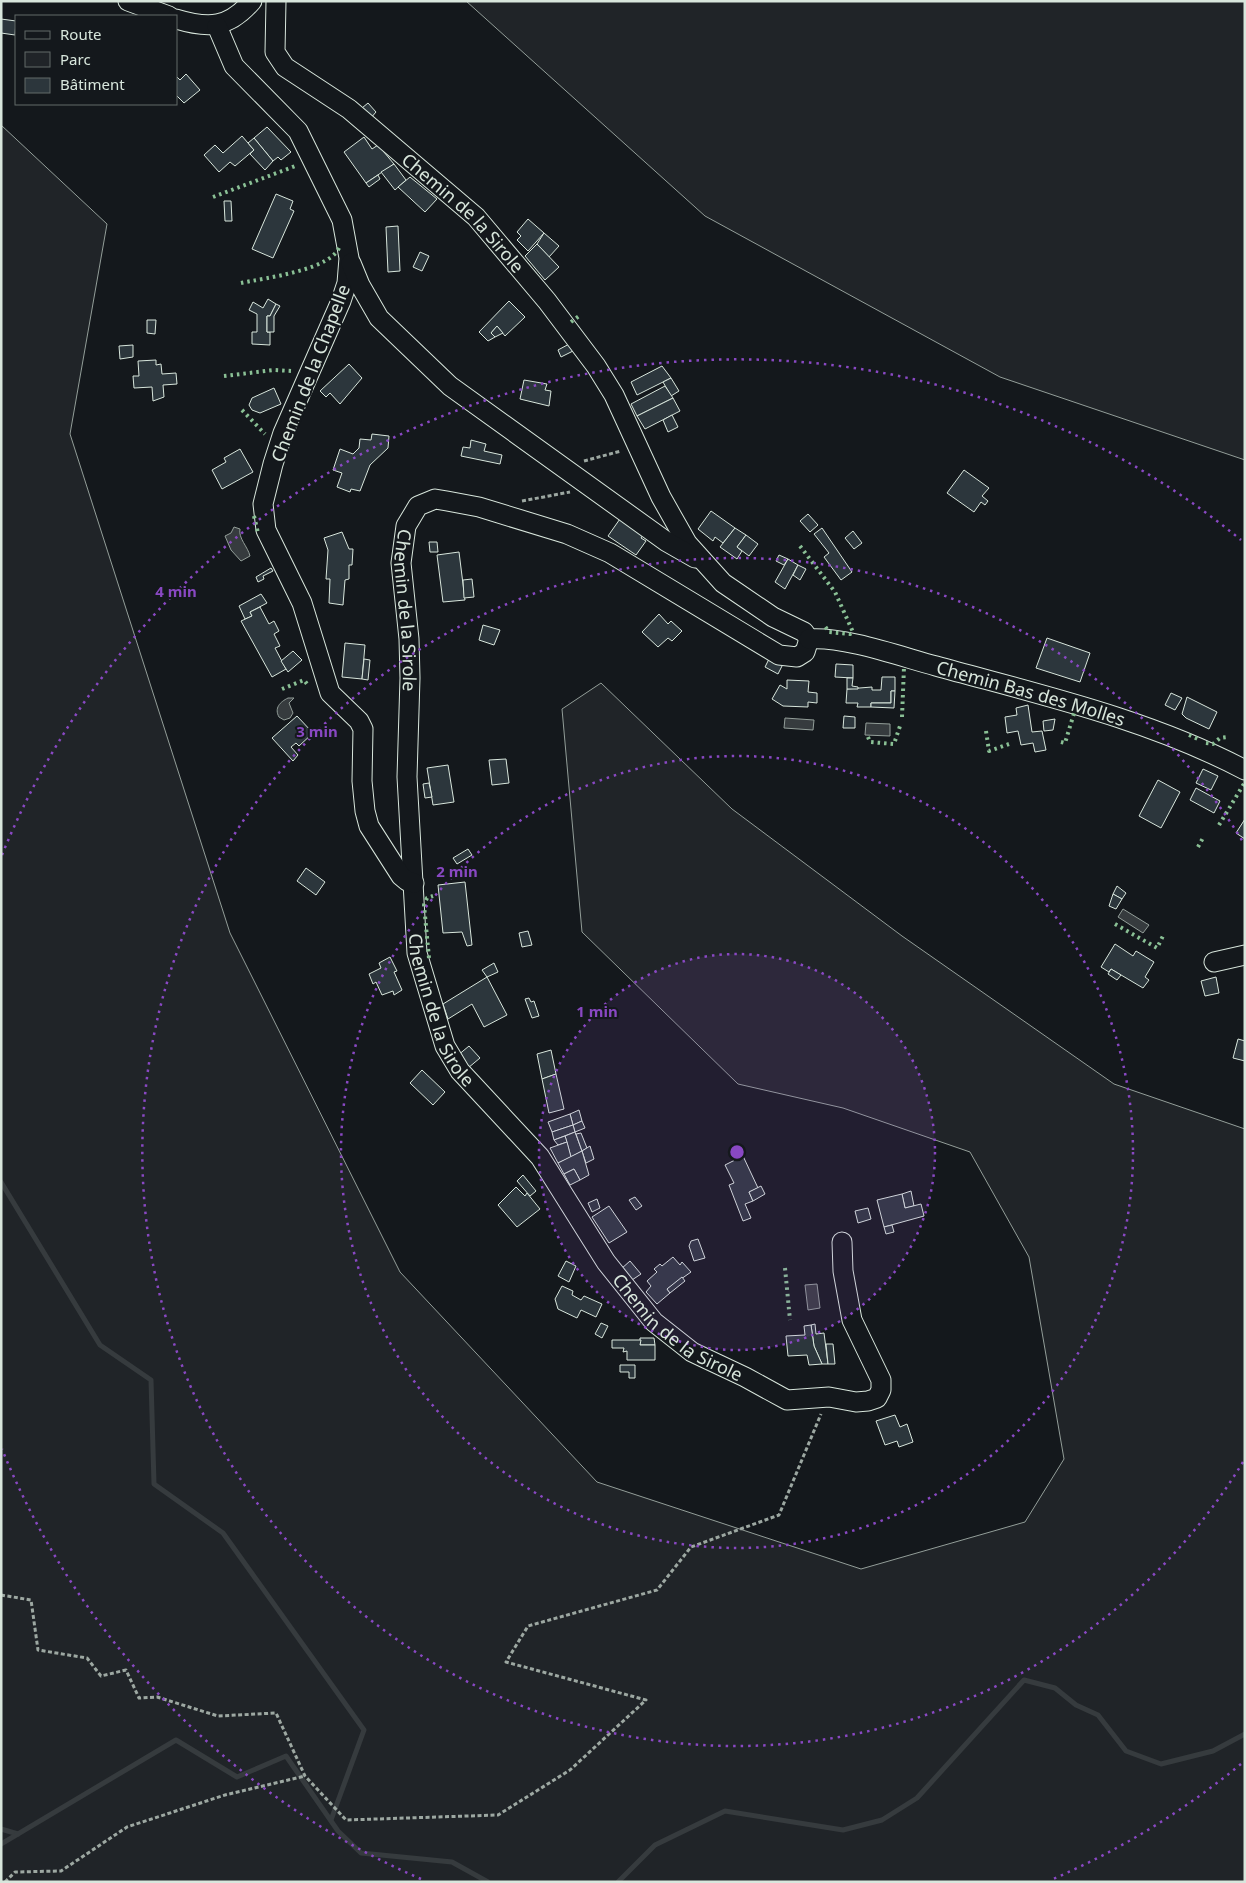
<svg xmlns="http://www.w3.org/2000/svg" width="1246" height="1883" viewBox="0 0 1246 1883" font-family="'Noto Sans',sans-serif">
  <rect width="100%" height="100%" fill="#14181c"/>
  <!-- green -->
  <g fill="#202428" stroke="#939e99">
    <polygon points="466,1 1245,1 1245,460 1000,377 705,216"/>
    <polygon points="1,125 107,224 70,434 230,933 400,1272 597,1482 861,1569 1025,1522 1064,1459 1029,1257 970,1152 843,1108 738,1084 582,932 562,709 601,683 732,809 902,936 1114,1084 1245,1129 1245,1882 1,1882"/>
  </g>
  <!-- water -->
  <g fill="#363b3e" stroke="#939e99">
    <path d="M234 527 240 529C238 538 248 547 250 556L241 561 231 550 225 536 231 533Z"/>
    <path d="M288 698H294L289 703 293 713 290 718 284 720 279 717C274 708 280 702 288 698Z"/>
    <polygon points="785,718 814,720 813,730 784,728"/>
    <polygon points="866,723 890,724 890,736 865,735"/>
    <polygon points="1123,909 1149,925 1143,933 1118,917"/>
    <polygon points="817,1284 820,1308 808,1310 805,1285"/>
  </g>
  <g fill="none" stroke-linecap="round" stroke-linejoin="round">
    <!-- stream -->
    <g stroke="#363b3e" stroke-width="5">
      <polyline points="1,1182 100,1345 151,1380 154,1484 223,1533 364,1730 331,1820"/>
      <polyline points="1,1829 18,1834"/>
      <polyline points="1,1844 176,1740 237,1777 286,1756 338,1831 361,1853 452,1862 488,1882"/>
      <polyline points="618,1882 655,1845 725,1811 843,1830 882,1820 917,1798 1024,1680 1055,1688 1076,1705 1098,1715 1126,1751 1161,1764 1213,1751 1245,1734"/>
    </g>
  </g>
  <!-- building -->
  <g fill="#2c363c" stroke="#d8e6dc">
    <polygon points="1,19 16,21 15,35 1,33"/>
    <polygon points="186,74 200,90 184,103 176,95 176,76 180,80"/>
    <polygon points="368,103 376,112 370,119 362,108"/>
    <polygon points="267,127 291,152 281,160 278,157 273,161 254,138"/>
    <polygon points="242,136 254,150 235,166 230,162 219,172 204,155 215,145 223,153"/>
    <polygon points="364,137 372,149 378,145 394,164 366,183 344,152"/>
    <polygon points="254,138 273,161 265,170 250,154 254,150 248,143"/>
    <polygon points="394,164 406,180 395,190 381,172"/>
    <polygon points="378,175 380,179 369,187 366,183"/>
    <polygon points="410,177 437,199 425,212 398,187"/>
    <polygon points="276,194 293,201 290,209 294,211 273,258 252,249"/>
    <polygon points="224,201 231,201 232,221 225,221"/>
    <polygon points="528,219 544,233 528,251 517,240 521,236 517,232"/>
    <polygon points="398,226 400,271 388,272 386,227"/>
    <polygon points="544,233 559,246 549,257 537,244"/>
    <polygon points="537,244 559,267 545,280 525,256"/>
    <polygon points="420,252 429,256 422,271 413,267"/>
    <polygon points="268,299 276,304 270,316 267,316 267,332 270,332 270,345 252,344 252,332 257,332 257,314 249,310 253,302 263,308"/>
    <polygon points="509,301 525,317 505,336 497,326 491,333 495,337 488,341 479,332"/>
    <polygon points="276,304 280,306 274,316 274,332 267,332 267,316 270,316"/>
    <polygon points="147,320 156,320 155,334 147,333"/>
    <polygon points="497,326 503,333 495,337 491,333"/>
    <polygon points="571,343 575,350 561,357 558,350"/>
    <polygon points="133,345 133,357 120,359 119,346"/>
    <polygon points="156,360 156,365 161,364 162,374 176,373 177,384 163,385 164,397 153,401 152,387 134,388 133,376 139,376 138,361"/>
    <polygon points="349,364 362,378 340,404 330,393 326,397 320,391"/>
    <polygon points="662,366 671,378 637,395 631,382"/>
    <polygon points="671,378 679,391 671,396 663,382"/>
    <polygon points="524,380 547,384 545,390 551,391 549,406 520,399"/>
    <polygon points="665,386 673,398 637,416 631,404"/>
    <polygon points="274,388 281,404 260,413 252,410 249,405 252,398"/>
    <polygon points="673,398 680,411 645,429 637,416"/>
    <polygon points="672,415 678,427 668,432 663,420"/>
    <polygon points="372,434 389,436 388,448 370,465 360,491 351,489 350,492 337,487 342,473 333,470 340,449 353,454 359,448 360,439 371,440"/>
    <polygon points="471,440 486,444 484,451 502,455 500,464 461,456 463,447 470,448"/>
    <polygon points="240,449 253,472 222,489 212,470 226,462 224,458"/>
    <polygon points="964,470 989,488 982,496 988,501 985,505 981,502 974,512 947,493"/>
    <polygon points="711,511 735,528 723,543 715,537 713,541 698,529"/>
    <polygon points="808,514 818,525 810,532 800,521"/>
    <polygon points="622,516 645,532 641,538 646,541 636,555 608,536"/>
    <polygon points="735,528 746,535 737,547 742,551 737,559 720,547"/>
    <polygon points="822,528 852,572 841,580 824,557 829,553 814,534"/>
    <polygon points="853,531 862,543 854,549 845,538"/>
    <polygon points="342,532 349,549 353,549 352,565 349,565 349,579 345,580 343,605 329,603 330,579 326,579 328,550 324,538"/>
    <polygon points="746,535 758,544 749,556 737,547"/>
    <polygon points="429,542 437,542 438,552 430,552"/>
    <polygon points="459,552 465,600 443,602 437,555"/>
    <polygon points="779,555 788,559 784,565 776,561"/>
    <polygon points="788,559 798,565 785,589 775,582"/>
    <polygon points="798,565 806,569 800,580 793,575"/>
    <polygon points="271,568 273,571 263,576 264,579 258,582 256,577"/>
    <polygon points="472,579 474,597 464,598 463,580"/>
    <polygon points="261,594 267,603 250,612 252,616 245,619 239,606"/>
    <polygon points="260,607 269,624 274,621 279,631 274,634 280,646 275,648 286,669 272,677 241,621 252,616 250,612"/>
    <polygon points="659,614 668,624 671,621 682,631 672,641 668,638 658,647 642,632"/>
    <polygon points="483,625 500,630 494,645 479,640"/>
    <polygon points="1047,638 1090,653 1080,682 1036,668"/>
    <polygon points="345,643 365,645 362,679 342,677"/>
    <polygon points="293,651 302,660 288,672 281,661"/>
    <polygon points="770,657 783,664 778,674 765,667"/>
    <polygon points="364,659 370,660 368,680 362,679"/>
    <polygon points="836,664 853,665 853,678 835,677"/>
    <polygon points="882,677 895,677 895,691 891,691 891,703 871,703 871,707 857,707 858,703 846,703 847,689 872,687 872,690 881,690"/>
    <polygon points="847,678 853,678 852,686 858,687 858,689 847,689"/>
    <polygon points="787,680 809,681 808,692 817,693 817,703 808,702 808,707 783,706 772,699 780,685 787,689"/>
    <polygon points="891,691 895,691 894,708 871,707 871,703 891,703"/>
    <polygon points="1171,693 1182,698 1175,710 1165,705"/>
    <polygon points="1187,697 1217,712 1209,729 1186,718 1182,714"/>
    <polygon points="1028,705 1032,732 1042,731 1046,750 1035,752 1033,743 1021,745 1018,731 1007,733 1005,717 1017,715 1016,708"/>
    <polygon points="297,716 313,733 299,746 296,743 291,747 298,755 293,761 272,738"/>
    <polygon points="844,716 855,717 855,728 843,728"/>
    <polygon points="1055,719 1053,730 1044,731 1043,721"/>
    <polygon points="506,759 509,783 492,785 489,760"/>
    <polygon points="448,765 454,802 433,805 427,768"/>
    <polygon points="1203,769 1218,776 1211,790 1196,783"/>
    <polygon points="1158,780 1180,792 1161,828 1139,816"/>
    <polygon points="429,783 432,797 425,798 423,784"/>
    <polygon points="1196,788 1220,801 1214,813 1190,800"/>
    <polygon points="1245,819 1245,839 1236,833"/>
    <polygon points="468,849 472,855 457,864 453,858"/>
    <polygon points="306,868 325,882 316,895 297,881"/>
    <polygon points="465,882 472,945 467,946 462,932 443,933 438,885"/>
    <polygon points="1117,886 1126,893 1122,899 1113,894"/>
    <polygon points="1113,894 1122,899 1116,909 1109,906"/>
    <polygon points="528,931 532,945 522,947 519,933"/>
    <polygon points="1115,944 1133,956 1136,951 1154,962 1145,977 1149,980 1143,988 1111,969 1109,972 1101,967"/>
    <polygon points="390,957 397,971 394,972 402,990 394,995 393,991 382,995 376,982 373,984 369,974 381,968 379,963"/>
    <polygon points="494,963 498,972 487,977 482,970"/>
    <polygon points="1111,969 1121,975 1117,980 1108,974"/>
    <polygon points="487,977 507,1015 484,1027 472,1004 448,1019 443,1004"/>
    <polygon points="1216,977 1219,993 1205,996 1201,981"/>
    <polygon points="529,998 531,1002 534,1001 539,1016 532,1018 525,999"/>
    <polygon points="1238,1039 1245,1041 1245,1061 1233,1058"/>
    <polygon points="469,1046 480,1058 468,1068 457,1056"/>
    <polygon points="551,1050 556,1074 542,1079 537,1054"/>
    <polygon points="422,1070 445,1092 433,1105 410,1083"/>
    <polygon points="556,1074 564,1109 549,1113 542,1079"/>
    <polygon points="579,1110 582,1121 573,1125 570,1114"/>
    <polygon points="570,1114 573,1125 552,1132 548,1122"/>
    <polygon points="582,1121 585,1128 575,1132 573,1125"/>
    <polygon points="573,1125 575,1132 554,1140 552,1132"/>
    <polygon points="575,1132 582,1151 571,1157 565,1136"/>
    <polygon points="581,1133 587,1148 582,1151 576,1134"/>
    <polygon points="565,1136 567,1142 558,1145 554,1140"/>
    <polygon points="567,1142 571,1157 558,1163 550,1148"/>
    <polygon points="590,1146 594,1159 586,1163 582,1151"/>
    <polygon points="582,1151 589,1175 580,1180 574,1169 564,1174 558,1163"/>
    <polygon points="743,1156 758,1188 749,1192 753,1201 745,1204 751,1218 743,1221 729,1185 734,1183 725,1165"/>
    <polygon points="574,1169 580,1180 570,1185 564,1174"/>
    <polygon points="523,1175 536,1191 530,1196 517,1181"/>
    <polygon points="761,1186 765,1194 753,1201 749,1192"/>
    <polygon points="516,1187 525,1196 527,1193 540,1209 517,1227 498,1205"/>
    <polygon points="911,1191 914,1206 905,1208 902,1194"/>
    <polygon points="902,1194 905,1208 921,1204 924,1216 884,1227 877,1200"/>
    <polygon points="635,1197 642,1206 636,1210 629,1200"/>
    <polygon points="597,1199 600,1208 592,1212 588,1203"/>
    <polygon points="609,1206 627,1232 609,1243 592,1217"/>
    <polygon points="868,1208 871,1219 858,1223 855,1211"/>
    <polygon points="892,1225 894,1232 886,1234 884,1227"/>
    <polygon points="698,1239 705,1258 694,1261 689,1246 691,1241"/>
    <polygon points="673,1257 680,1265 682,1262 691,1272 667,1289 670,1293 657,1304 646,1292 651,1286 647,1281 657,1272 654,1269 660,1264 662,1266"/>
    <polygon points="566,1261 576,1266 569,1282 558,1276"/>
    <polygon points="630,1261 641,1274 632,1280 621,1269"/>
    <polygon points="682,1277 685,1281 670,1293 667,1289"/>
    <polygon points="562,1286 573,1291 572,1295 581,1300 584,1296 602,1304 596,1317 581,1310 577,1318 558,1309 555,1299"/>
    <polygon points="601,1323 608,1326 602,1338 595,1334"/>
    <polygon points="815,1324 816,1334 824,1333 828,1364 822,1364 814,1346 811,1325"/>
    <polygon points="811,1325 814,1346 822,1364 809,1365 807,1355 788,1356 786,1336 805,1335 804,1326"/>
    <polygon points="640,1338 654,1338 655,1345 640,1345"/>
    <polygon points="612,1340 641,1340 640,1345 655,1345 655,1360 627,1360 627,1351 623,1352 624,1348 612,1348"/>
    <polygon points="826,1344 833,1344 835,1364 828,1364"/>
    <polygon points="620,1365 635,1365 635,1378 629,1378 629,1372 620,1372"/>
    <polygon points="895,1415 900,1427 907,1424 913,1442 899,1447 897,1441 885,1445 876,1421"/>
  </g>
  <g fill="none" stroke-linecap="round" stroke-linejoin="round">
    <!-- minor casing -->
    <g stroke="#d8e6dc" stroke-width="21">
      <g id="minor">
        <polyline points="128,1 169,16"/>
        <path id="s1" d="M276 1 275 52 285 67 349 109 476 217 547 301 596 366 614 395 661 497 687 543 723 583 773 617 804 632 809 639 805 652 797 657 779 655 610 553 567 534 479 507 447 501 435 499 418 506 406 526 401 563 409 639 410 678 407 777 417 953 445 1046 460 1071 540 1157 606 1262 654 1322 692 1352 745 1377 787 1400 829 1397 856 1402 868 1401 877 1398 881 1390V1380L852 1320 843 1271 842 1242"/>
        <path d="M176 19C209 29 229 28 252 1"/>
        <polyline points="217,26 234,66 298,131 342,220 349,258 347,283 341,301 283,433 273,464 263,504 266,530 302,603 330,693 359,721 363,729 362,781 365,811 369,826 401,876 407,881 414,883"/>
        <polyline points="351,263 360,285 379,318 450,386 667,542 695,558"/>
        <path id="s2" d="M809 639C843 636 902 657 936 666 1041 695 1148 719 1245 770"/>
        <polyline points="1214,962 1245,955"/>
      </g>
    </g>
    <!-- path -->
    <g stroke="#9da8a2" stroke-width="3" stroke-dasharray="4 2.5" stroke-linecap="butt">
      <polyline points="584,461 621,451"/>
      <polyline points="522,501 570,492"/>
      <polyline points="1,1595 31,1600 38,1650 87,1658 101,1676 126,1670 139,1698 157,1697 218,1716 276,1713 305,1776 346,1820 498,1815 570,1770 646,1700 506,1662 528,1626 657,1590 691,1547 779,1515 821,1414"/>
      <polyline points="5,1882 15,1872 61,1871 127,1827 225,1795 305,1776"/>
    </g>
    <!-- minor -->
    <use href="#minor" stroke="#14181c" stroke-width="19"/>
    <!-- hedge -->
    <g stroke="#8ac095" stroke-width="4" stroke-dasharray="2.5 4" stroke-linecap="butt">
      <polyline points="213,197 298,165"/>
      <path d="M241 283C264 278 334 270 340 245"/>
      <polyline points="571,322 579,316"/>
      <polyline points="224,376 274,370 291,371"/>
      <polyline points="242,410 265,434"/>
      <polyline points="254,516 258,533"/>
      <polyline points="800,546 835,592 853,632 850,634 829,632 824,625"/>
      <polyline points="282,689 304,680 307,684"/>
      <polyline points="902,717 904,667"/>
      <polyline points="986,731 989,751 1009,744"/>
      <polyline points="1189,735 1200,740"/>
      <polyline points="868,737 870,742 894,744 900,726"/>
      <polyline points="1061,742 1065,743 1075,710"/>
      <polyline points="1206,743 1213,744 1220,738 1228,737"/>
      <polyline points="1219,825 1245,782"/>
      <polyline points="1198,847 1204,836"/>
      <polyline points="1115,924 1157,948 1163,936"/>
      <polyline points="429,958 424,905 427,898 433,896"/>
      <polyline points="785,1268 790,1320"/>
    </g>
  </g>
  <!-- distance rings -->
  <circle cx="737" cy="1152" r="198" fill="#8948c3" fill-opacity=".12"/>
  <g fill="none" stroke="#8948c3" stroke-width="2.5" stroke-dasharray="2.5 5">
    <circle cx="737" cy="1152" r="198"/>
    <circle cx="737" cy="1152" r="396"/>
    <path d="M1243 1462A594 594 0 1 1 1243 842"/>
    <path d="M1241 1764A793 793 0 0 1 1053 1879M421 1879A793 793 0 0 1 2 1449M2 855A793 793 0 0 1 1241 540"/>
  </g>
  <g text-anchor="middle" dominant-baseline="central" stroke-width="4" stroke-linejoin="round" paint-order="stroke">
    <!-- street labels -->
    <g font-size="18" fill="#d8e6dc" stroke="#14181c">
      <text stroke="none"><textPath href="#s1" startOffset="300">Chemin de la Sirole</textPath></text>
      <text transform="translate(310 373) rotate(-69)">Chemin de la Chapelle</text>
      <text stroke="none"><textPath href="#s1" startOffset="1409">Chemin de la Sirole</textPath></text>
      <text stroke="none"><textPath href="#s2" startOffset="229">Chemin Bas des Molles</textPath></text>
      <text stroke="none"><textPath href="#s1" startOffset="1814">Chemin de la Sirole</textPath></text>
      <text stroke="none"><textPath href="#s1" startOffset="2219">Chemin de la Sirole</textPath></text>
    </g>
  </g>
  <circle cx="737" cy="1152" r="8" fill="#8948c3" stroke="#14181c" stroke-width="2.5"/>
  <g font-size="15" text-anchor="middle" font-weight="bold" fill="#8948c3" stroke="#14181c" stroke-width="4" stroke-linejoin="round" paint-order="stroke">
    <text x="176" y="597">4 min</text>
    <text x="317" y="737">3 min</text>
    <text x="457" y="877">2 min</text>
    <text x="597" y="1017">1 min</text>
  </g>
  <!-- border -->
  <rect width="1246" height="1883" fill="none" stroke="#d8e6dc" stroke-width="5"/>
  <!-- legend -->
  <rect x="15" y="15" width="162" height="90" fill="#14181c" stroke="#626a69"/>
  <rect x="25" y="31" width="25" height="8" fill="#14181c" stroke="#626a69"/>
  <text x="60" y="40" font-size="15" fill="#d8e6dc">Route</text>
  <rect x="25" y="52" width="25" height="15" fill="#202428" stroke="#626a69"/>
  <text x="60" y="65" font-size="15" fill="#d8e6dc">Parc</text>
  <rect x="25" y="78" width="25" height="15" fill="#2c363c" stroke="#626a69"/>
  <text x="60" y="90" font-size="15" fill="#d8e6dc">Bâtiment</text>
</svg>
